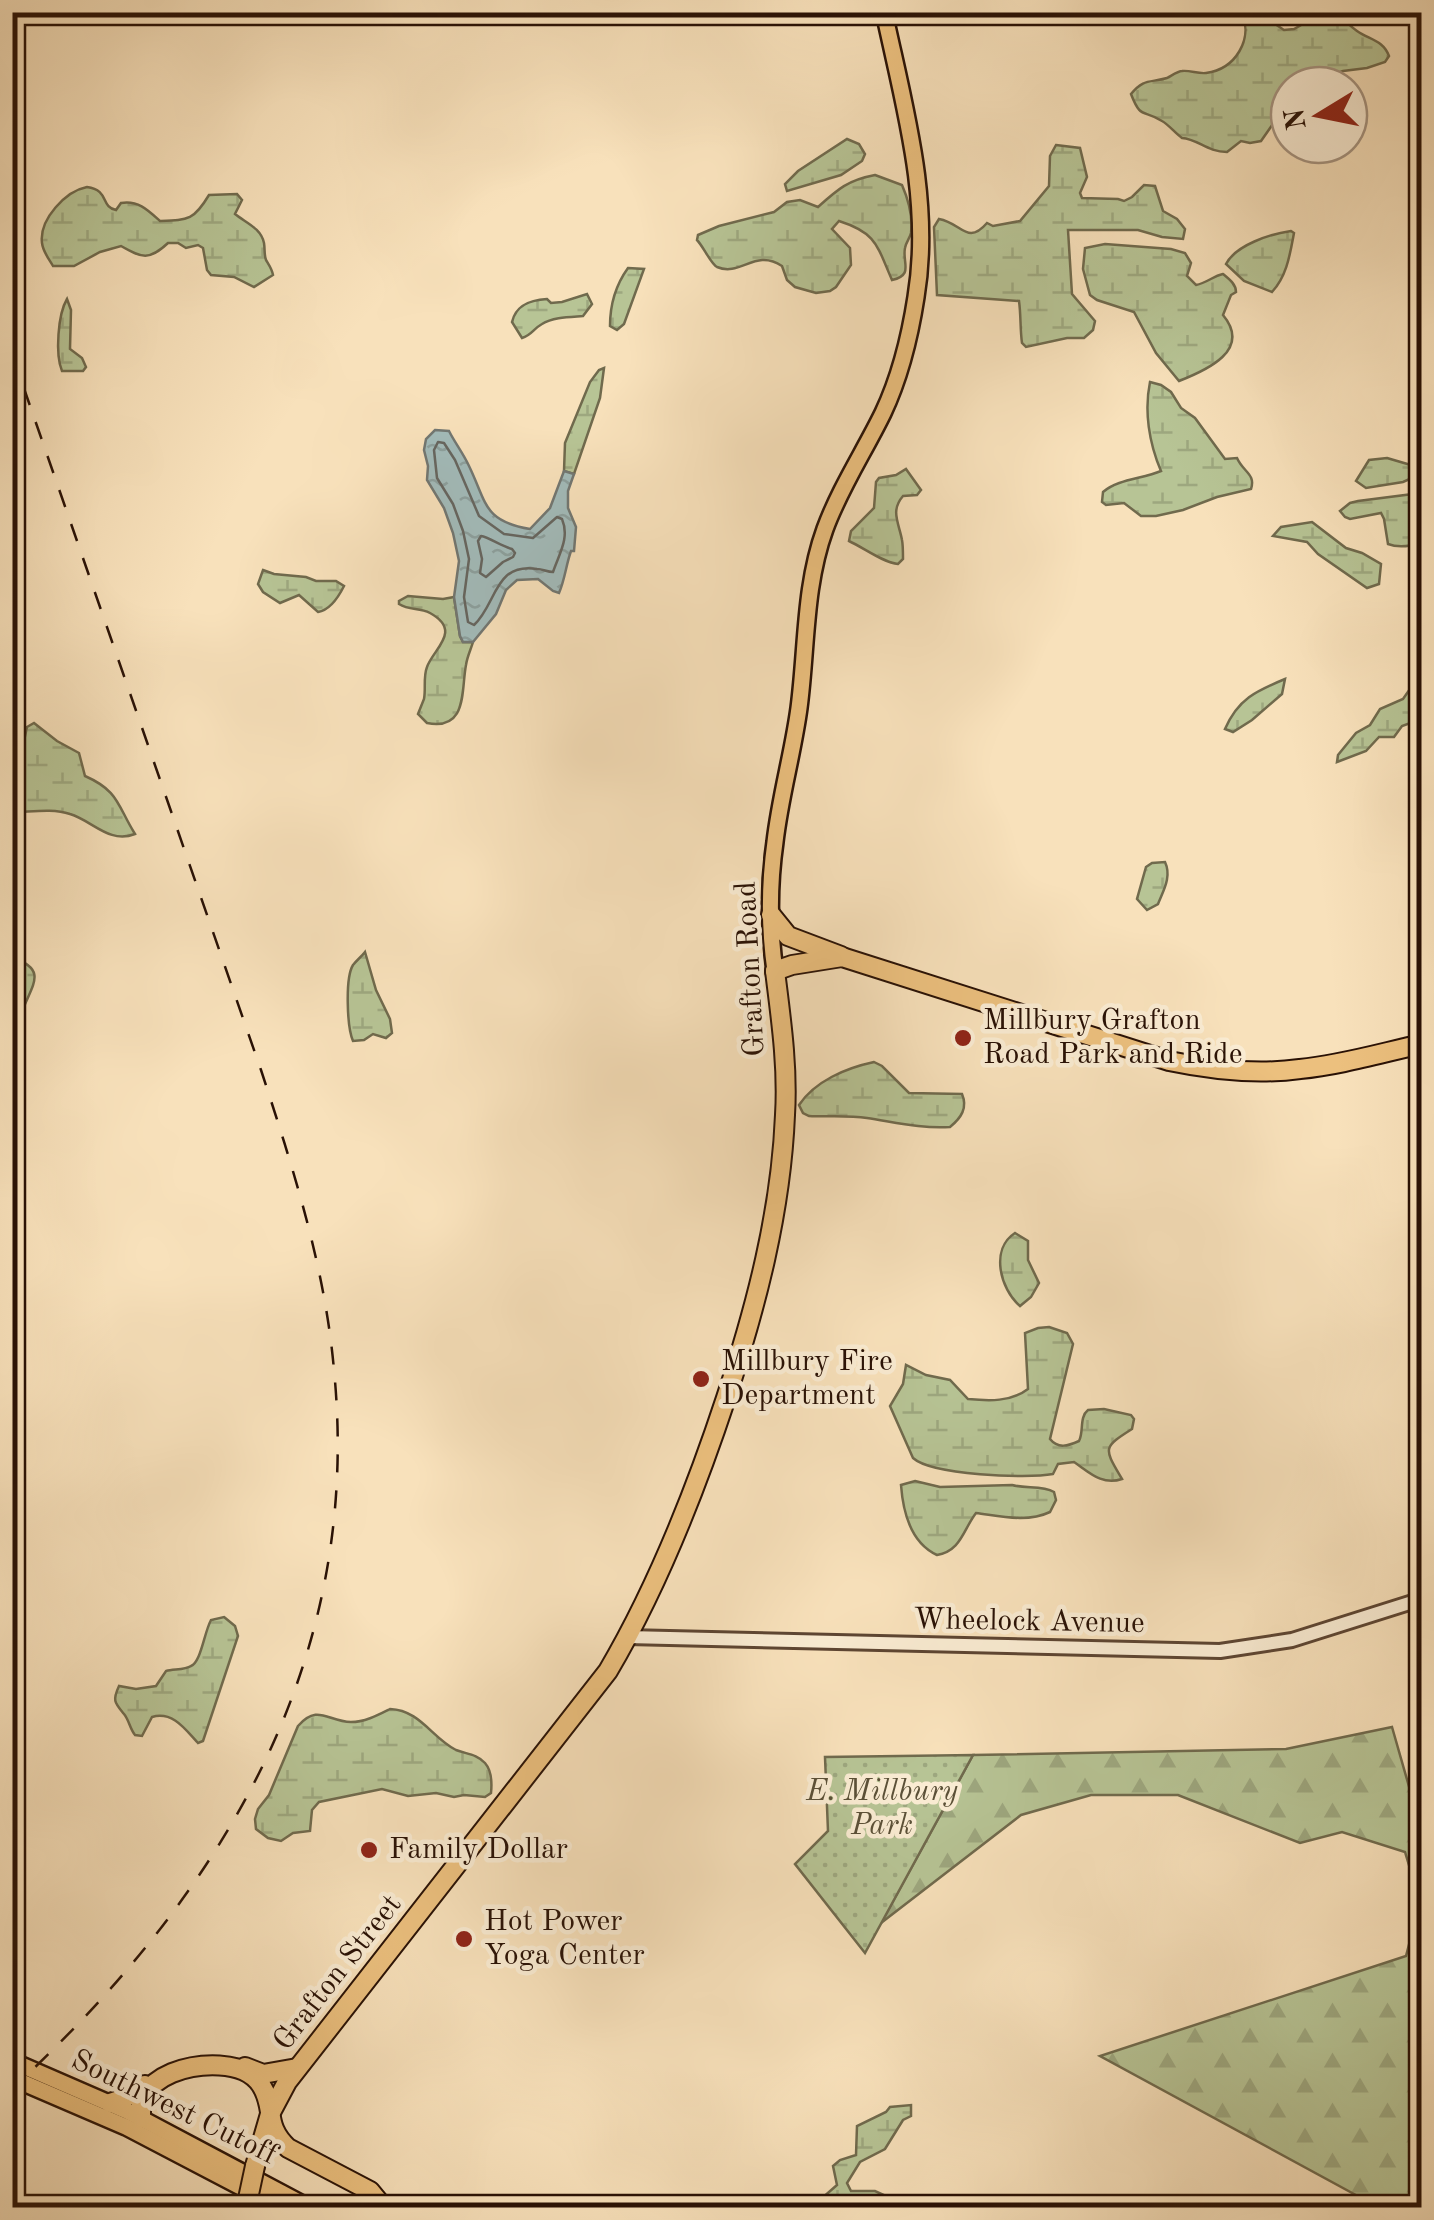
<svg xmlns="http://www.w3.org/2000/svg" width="1434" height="2220" viewBox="0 0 1434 2220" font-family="'Old Standard TT',serif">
  <defs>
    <pattern id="forest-firs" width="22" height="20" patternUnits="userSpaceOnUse" patternTransform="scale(2.5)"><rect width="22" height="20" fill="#b7c495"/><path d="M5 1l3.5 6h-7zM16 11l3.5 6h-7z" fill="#9da77f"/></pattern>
    <pattern id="wetland-marsh" width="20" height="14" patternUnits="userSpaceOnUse" patternTransform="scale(2.5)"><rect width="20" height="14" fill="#b7c495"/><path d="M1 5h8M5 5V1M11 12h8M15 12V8" fill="none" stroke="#9da77f"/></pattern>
    <pattern id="park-dots" width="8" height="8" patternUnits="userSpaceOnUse" patternTransform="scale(2.5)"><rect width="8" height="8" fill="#b7c495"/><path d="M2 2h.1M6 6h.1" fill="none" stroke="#9da77f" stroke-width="1.8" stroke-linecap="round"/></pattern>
    <pattern id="water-ripples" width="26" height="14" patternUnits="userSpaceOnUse" patternTransform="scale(2.5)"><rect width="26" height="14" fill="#a2bbba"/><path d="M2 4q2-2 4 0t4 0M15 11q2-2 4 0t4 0" fill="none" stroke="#8ca09e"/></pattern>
  </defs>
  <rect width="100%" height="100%" fill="#f8e1bb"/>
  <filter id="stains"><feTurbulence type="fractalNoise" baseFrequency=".002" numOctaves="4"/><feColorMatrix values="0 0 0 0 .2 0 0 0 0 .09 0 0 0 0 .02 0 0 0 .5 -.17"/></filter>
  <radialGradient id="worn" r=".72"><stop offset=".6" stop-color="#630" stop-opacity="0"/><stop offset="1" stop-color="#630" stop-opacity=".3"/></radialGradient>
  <!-- forest -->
  <polygon fill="url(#forest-firs)" stroke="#706a4d" stroke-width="2.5" points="1392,1727 1414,1804 1421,1802 1421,2207 1378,2207 1100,2056 1406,1956 1420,1902 1405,1852 1342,1832 1300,1843 1178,1795 1091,1795 1021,1815 881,1923 973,1755 1286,1749"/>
  <!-- wetland -->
  <g fill="url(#wetland-marsh)" stroke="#706a4d" stroke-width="2.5">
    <path d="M1242 13H1272L1271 16 1275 24 1284 30 1294 29 1312 19 1337 14C1343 19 1350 26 1357 31 1370 40 1383 40 1389 56L1385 62 1367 68 1343 71 1304 85H1289V101L1261 141 1250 143 1241 141 1227 152C1207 152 1198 139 1182 138 1175 133 1169 125 1162 121 1143 109 1141 120 1131 94 1144 78 1150 83 1167 78 1171 76 1178 71 1182 71 1190 70 1198 74 1206 73 1236 69 1253 39 1242 13Z"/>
    <polygon points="847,139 859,144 865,154 862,161 841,175 787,191 785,184 798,171"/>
    <path d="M1056 145 1080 148 1087 177 1080 193 1082 198 1118 199 1124 201 1132 197 1144 185 1155 186 1163 211 1177 219 1185 229 1183 239 1162 237 1138 230H1068L1072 294 1095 321 1093 330 1084 338H1067L1026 347 1022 343C1020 329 1021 315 1019 301L937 295 934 227 939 219C962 223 967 246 987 223L993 226 1020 221 1049 186 1050 156Z"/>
    <path d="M875 175 902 185C909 201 913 216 911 233 910 238 906 242 905 248 902 263 914 275 892 280 877 246 877 233 839 221L832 229 850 248 851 265 836 287 830 291 816 293 795 287 787 280 782 266C755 248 741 277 717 267 711 264 703 246 697 240L698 235 719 226 774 212 787 202 800 200 818 207C838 189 848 180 875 175Z"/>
    <path d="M87 187C110 190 100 207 116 210L121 203C138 200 148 210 160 221 189 220 194 220 209 195L237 194 242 200 235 214C246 223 261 228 264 243 265 249 264 255 266 260 269 265 272 269 273 275L254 287 234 277 211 275 207 270 203 248 198 245 186 248 178 243H168C149 261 142 258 121 246L100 252 74 266H53C49 259 43 252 42 243 39 219 66 191 87 187Z"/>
    <path d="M1291 231 1294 233C1290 254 1287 276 1272 292L1244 281 1226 264C1236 245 1270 234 1291 231Z"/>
    <path d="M1105 244 1171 249 1185 253 1191 263 1187 276 1196 285C1207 283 1213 276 1223 274 1229 279 1236 284 1236 292L1231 295 1223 315C1252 350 1207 370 1179 381L1156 353 1134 312 1097 300 1090 295 1083 269 1085 248Z"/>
    <path d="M628 268 644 269 624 324 617 330 610 326C610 304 615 286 628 268Z"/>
    <path d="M587 294 592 304 583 316C570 317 553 317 542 324 533 329 532 335 522 338L512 322C516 305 530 300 547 299L551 303 562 302Z"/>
    <path d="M67 299 71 310 70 349 82 358 86 367 83 371H62C55 354 58 314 67 299Z"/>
    <polygon points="604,368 600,398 574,474 564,471 565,443 590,382 599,370"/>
    <path d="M1150 382 1161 385 1171 392 1181 408 1195 418 1225 459 1237 458C1243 472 1256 474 1251 489L1217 497 1183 510 1156 516H1141L1124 503 1106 505 1102 502 1103 492C1118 479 1142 479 1161 471 1149 443 1144 411 1150 382Z"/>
    <polygon points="1387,458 1421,468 1421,474 1403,482 1366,488 1356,481 1369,460"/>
    <path d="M906 469 921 490 917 495 903 496C890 511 899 523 902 540 903 545 903 554 903 559L898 564C884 563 864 548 849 541L851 531 874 508 876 482 879 478 896 475Z"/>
    <path d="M1421 493V543C1411 546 1398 548 1388 544L1384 519 1381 513 1350 519 1345 517 1340 511 1350 503 1358 501Z"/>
    <polygon points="1312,522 1346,548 1362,553 1381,564 1379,584 1367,588 1318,554 1307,542 1273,536 1281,527"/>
    <path d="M263 570 274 574 306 577 316 581H336L344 586C339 596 331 610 318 612L299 595 280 603 263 592 258 584Z"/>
    <path d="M408 596 443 599 454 597 460 636 463 642H473C471 649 467 657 466 665 461 690 468 731 427 723L418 714C420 709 422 704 424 699 426 689 423 677 427 667 433 649 463 631 430 613 419 607 410 611 399 604V601Z"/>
    <polygon points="1421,677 1421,691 1410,705 1418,716 1416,721 1402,726 1394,737 1379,737 1366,751 1337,762 1338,755 1356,733 1370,725 1380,709 1403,699 1412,686"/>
    <path d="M1285 679 1282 694 1252 720 1233 732 1225 729C1238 699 1256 691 1285 679Z"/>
    <path d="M34 723 57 741 79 753 85 776C119 791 117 805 135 834 109 844 93 821 70 814 55 809 38 811 22 812L13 821V751H16L24 741 27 727Z"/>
    <path d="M1165 862C1172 877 1163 891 1158 904L1147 910 1137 899 1146 867 1152 863Z"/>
    <path d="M365 952 376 990 390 1019 392 1033 386 1038 373 1034 364 1040 353 1041C347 1027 345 978 353 965 357 960 361 957 365 952Z"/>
    <path d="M13 958C47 969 33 984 23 1009 19 1019 18 1030 13 1040Z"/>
    <path d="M874 1062 882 1066 909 1093 962 1094C968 1108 961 1118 950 1127 922 1129 894 1122 867 1118 848 1115 828 1117 809 1116L803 1113 799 1105C815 1081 846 1068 874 1062Z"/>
    <path d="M1015 1233 1028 1241V1260L1039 1283 1031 1297 1020 1306C1000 1289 990 1249 1015 1233Z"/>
    <path d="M1049 1327 1067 1333 1073 1344 1050 1439C1058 1449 1068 1446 1079 1441 1084 1432 1079 1417 1088 1410L1104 1409 1131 1415 1134 1419 1132 1429C1102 1448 1104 1448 1122 1479 1102 1486 1089 1472 1074 1462L1058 1464 1053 1474C1026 1479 932 1475 913 1458L890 1406 903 1384 906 1365 926 1375 950 1380 968 1399C989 1401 1011 1402 1028 1389L1025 1333 1038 1328Z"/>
    <path d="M915 1481 940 1487 1012 1485C1026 1489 1042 1485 1054 1492L1056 1500 1050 1512C1027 1523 1000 1516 976 1513 963 1530 961 1551 937 1555 911 1543 903 1512 901 1485Z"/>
    <path d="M224 1617 235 1626 238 1636 203 1741 198 1743C185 1729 173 1711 152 1717L142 1736 135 1735C130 1729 129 1720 124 1714 115 1703 112 1701 119 1686L136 1689 156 1686 166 1671C174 1669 185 1670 191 1666 201 1662 204 1633 211 1620Z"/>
    <path d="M390 1709C420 1710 432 1738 456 1750 466 1754 477 1754 485 1763 492 1771 492 1783 491 1793L485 1797 464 1795 454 1797 436 1793 408 1796 382 1789 319 1802 312 1810 310 1831 293 1833 281 1841 268 1838 256 1829 255 1819 258 1809 269 1795 298 1726C318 1703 328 1722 351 1722 365 1722 378 1715 390 1709Z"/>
    <polygon points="911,2105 911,2116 903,2120 885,2149 860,2162 847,2183 851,2191 875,2191 910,2207 818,2207 821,2199 837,2185 833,2166 840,2160 856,2155 857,2126 886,2112 890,2107"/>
  </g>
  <!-- park -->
  <polygon fill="url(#park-dots)" stroke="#706a4d" stroke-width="2.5" points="973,1755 865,1953 795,1864 828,1831 825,1757"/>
  <!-- water -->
  <path fill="url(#water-ripples)" stroke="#727772" stroke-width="2.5" d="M435 430 449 431C455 443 463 453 469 466 487 503 483 521 530 529L550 508 564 471 574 474 568 491V508L576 527 574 551H571C566 565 565 579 559 593L553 591 538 579 517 580 506 590 496 614 473 642H463L460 636 454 597 459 561 453 533 444 508 427 480 428 466 424 450 426 439Z"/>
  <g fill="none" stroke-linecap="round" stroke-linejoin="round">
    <!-- shore -->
    <g stroke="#666660" stroke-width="2.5">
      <path d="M438 442 444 443 455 460 479 516 504 534 533 538 557 517 562 519C570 538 559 554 553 572 547 572 543 569 537 569 494 562 497 604 474 625L468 622 464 597 469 559 463 531 453 504 437 478 434 450Z"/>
      <path d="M481 536C488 537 502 546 512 549L515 553 513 557 503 562 486 577 480 573 482 559 478 541Z"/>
    </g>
    <!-- minor casing -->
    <g stroke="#5d4532" stroke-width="18">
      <polyline id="minor" points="627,1637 1220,1651 1292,1640 1422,1599"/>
    </g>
    <!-- major casing -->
    <g stroke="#291105" stroke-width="20">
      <g id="major">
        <path d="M775 971C769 929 769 884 775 842 780 797 793 753 799 708 807 647 804 587 825 529 840 488 864 452 883 413 900 377 910 336 916 297 932 201 904 106 884 12"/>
        <polyline points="12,2061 127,2111 310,2208"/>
        <polyline points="12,2078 126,2127 281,2208"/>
      </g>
    </g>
    <!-- highway casing -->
    <g stroke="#291105" stroke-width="22">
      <g id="highway">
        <polyline points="771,915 788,936 841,956"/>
        <path d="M775 971 792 965 842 957 1169 1061C1212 1070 1256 1075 1300 1069 1341 1065 1381 1053 1422 1044"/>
        <polyline points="245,2067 263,2074 297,2068"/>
        <polyline points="110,2103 125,2098 145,2085"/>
        <path d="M141 2118V2097C149 2087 160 2078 172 2073 197 2063 244 2059 261 2085 276 2108 263 2125 288 2148L370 2191 384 2208"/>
        <path d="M255 2166 270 2114 287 2082 608 1671C658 1586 695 1492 726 1398 756 1307 781 1212 785 1115 788 1067 781 1019 775 971"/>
      </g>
    </g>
    <!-- minor -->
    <use href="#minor" stroke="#faecd3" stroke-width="12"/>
    <!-- major -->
    <use href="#major" stroke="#ecc07e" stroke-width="15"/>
    <!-- highway -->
    <use href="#highway" stroke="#ecc07e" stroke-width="18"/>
    <!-- rail -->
    <path stroke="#291105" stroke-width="2.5" stroke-dasharray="18 18" stroke-linecap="butt" d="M12 354 261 1070C293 1168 325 1267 334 1370 363 1664 220 1896 12 2089"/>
    <!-- highway-bridge casing -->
    <g stroke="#291105" stroke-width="22" stroke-linecap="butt">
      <polyline id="highway-bridge" points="246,2208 255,2166"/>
    </g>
    <!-- highway-bridge -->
    <use href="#highway-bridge" stroke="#ecc07e" stroke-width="18"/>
  </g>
  <!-- markers -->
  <g fill="#8f2418" stroke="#faecd3" stroke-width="4">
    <circle cx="963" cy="1038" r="10"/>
    <circle cx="701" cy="1379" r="10"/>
    <circle cx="369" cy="1850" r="10"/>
    <circle cx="464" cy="1939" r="10"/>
  </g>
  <g text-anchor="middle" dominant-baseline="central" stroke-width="9" stroke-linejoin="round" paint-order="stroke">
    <!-- street labels -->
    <g font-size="30" fill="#291105" stroke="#faecd3">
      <text transform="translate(751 969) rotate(-93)">Grafton Road</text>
      <text transform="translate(1029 1622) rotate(1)">Wheelock Avenue</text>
      <text transform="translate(338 1973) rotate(-52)">Grafton Street</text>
      <text transform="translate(174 2108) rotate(26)">Southwest Cutoff</text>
    </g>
    <!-- poi labels -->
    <g font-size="30" fill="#291105" stroke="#faecd3" text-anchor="start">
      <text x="983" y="1021">Millbury Grafton<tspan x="983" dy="34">Road Park and Ride</tspan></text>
      <text x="721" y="1362">Millbury Fire<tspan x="721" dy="34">Department</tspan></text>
      <text x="389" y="1850">Family Dollar</text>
      <text x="484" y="1922">Hot Power<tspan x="484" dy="34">Yoga Center</tspan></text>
    </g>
    <!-- park labels -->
    <g font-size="30" font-style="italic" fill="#5b5037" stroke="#faecd3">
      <text x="882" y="1792">E. Millbury<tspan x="882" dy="34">Park</tspan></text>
    </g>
  </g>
  <!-- margin -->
  <rect width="1434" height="2220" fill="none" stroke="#f8e1bb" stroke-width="50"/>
  <rect x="15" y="15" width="1404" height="2190" fill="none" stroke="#291105" stroke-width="5"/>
  <rect x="25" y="25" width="1384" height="2170" fill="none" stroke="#291105" stroke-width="2.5"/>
  <!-- north arrow -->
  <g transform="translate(1319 115) rotate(260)"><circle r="48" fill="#faecd3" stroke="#a69481" stroke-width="2.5"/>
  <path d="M0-8L18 38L0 25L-18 38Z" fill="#8f2418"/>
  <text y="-15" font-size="28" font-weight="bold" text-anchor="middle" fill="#291105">N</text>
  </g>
  <rect width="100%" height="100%" filter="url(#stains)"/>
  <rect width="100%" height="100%" fill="url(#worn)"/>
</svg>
